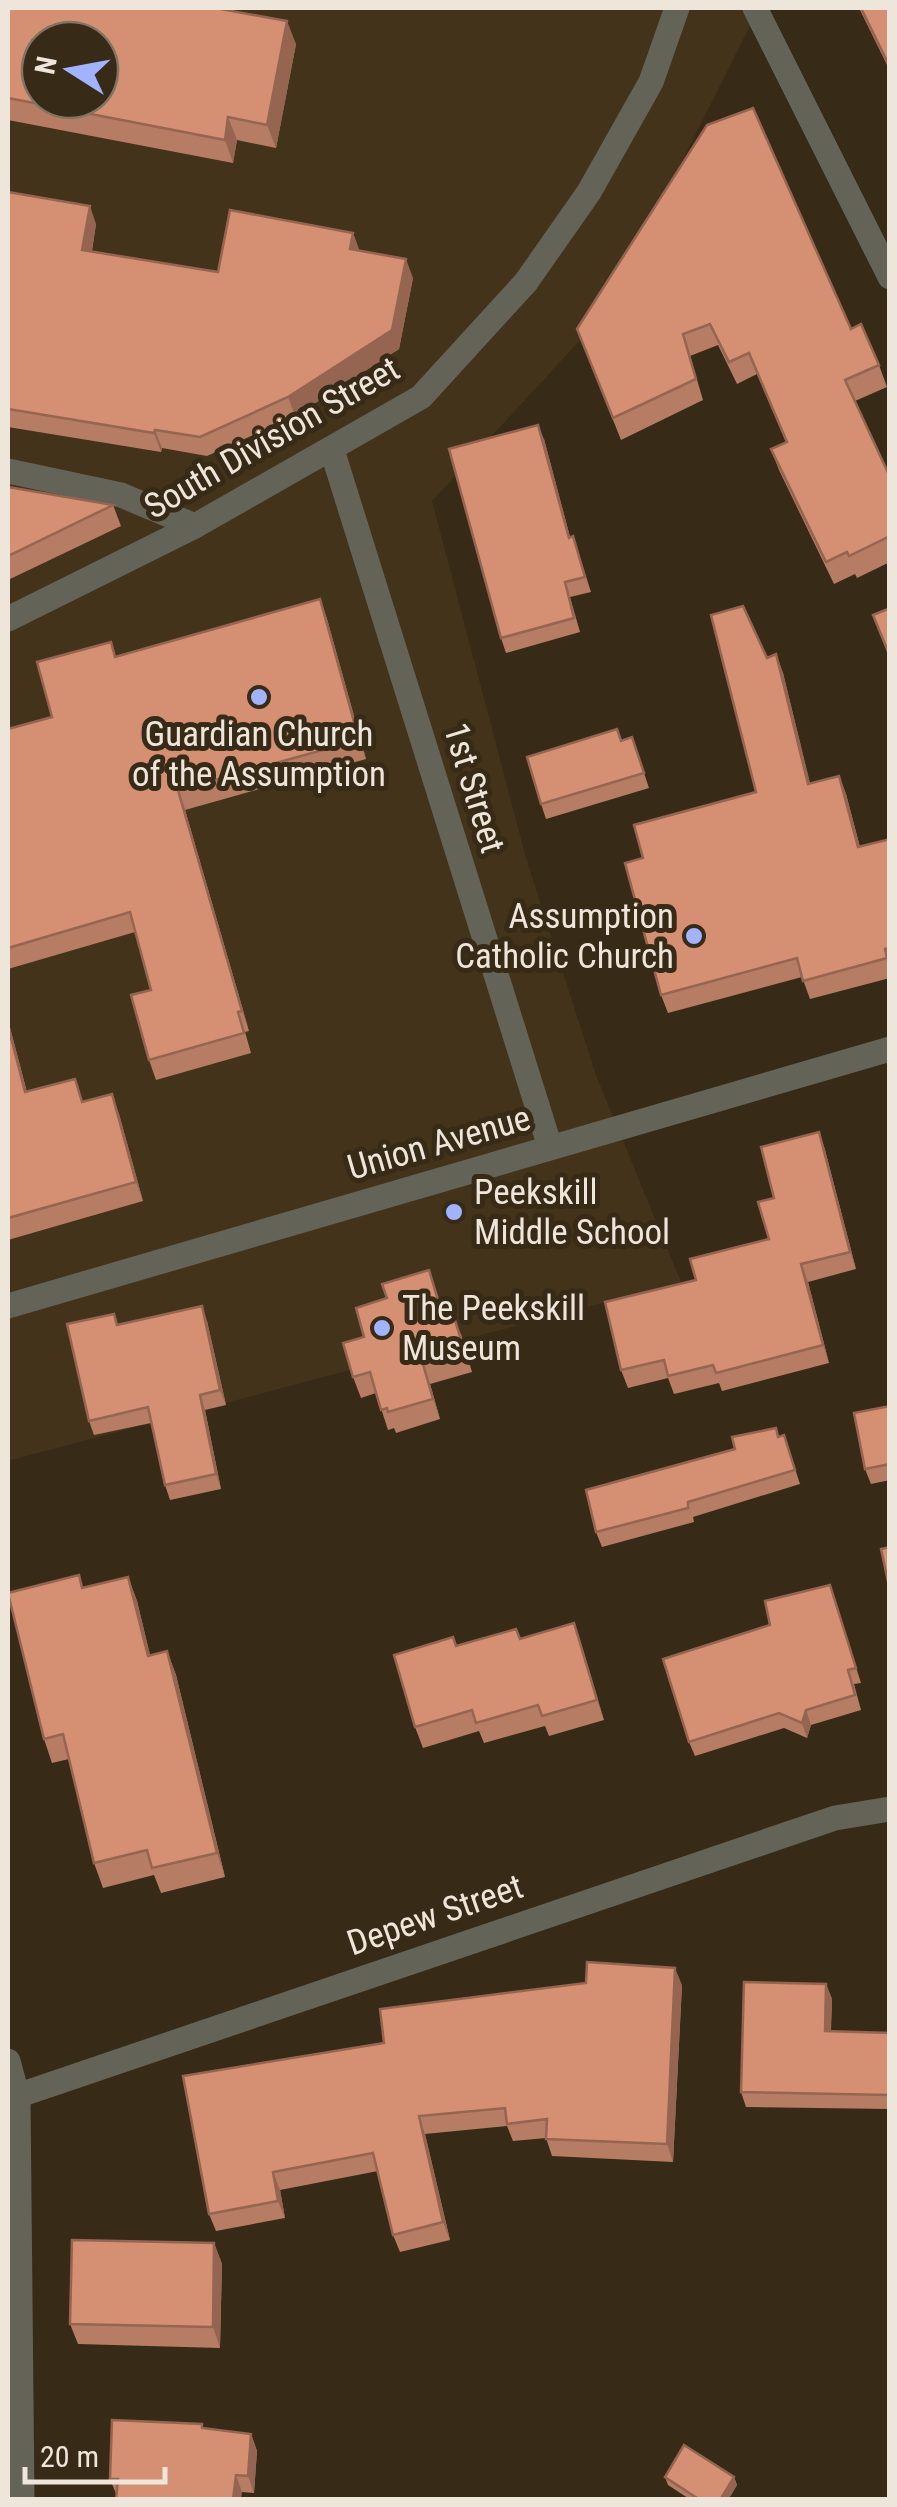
<svg xmlns="http://www.w3.org/2000/svg" width="897" height="2507" viewBox="0 0 897 2507" font-family="'Roboto Condensed',sans-serif">
  <rect width="100%" height="100%" fill="#372a16"/>
  <!-- built -->
  <path fill="#43331a" fill-rule="evenodd" d="M8 8H759L606 312 432 501 526 858 596 1075 681 1282 8 1461ZM40 40H100V100H40Z"/>
  <g fill="none" stroke-linecap="round" stroke-linejoin="round">
    <!-- minor -->
    <g stroke="#636358" stroke-width="25">
      <polyline points="755,8 890,277"/>
      <polyline points="332,450 550,1147"/>
      <polyline points="8,471 121,495 195,526"/>
      <polyline points="8,1306 890,1049"/>
      <polyline points="8,2099 835,1818 890,1809"/>
    </g>
    <!-- tertiary -->
    <g stroke="#636358" stroke-width="25">
      <polyline points="8,619 195,526 421,397 526,282 589,192 651,82 677,8"/>
      <polyline points="8,2061 18,2098 22,2500"/>
    </g>
  </g>
  <!-- wall -->
  <g fill="#b77c64">
    <polygon points="8,8 296,44 276,148 237,140 233,163 8,120"/>
    <polygon points="859,8 890,8 890,71"/>
    <polygon points="707,125 851,329 879,365 887,387 855,401 890,477 890,562 857,578 855,574 834,584 779,470 771,449 786,442 757,374 737,384 718,345 690,356 703,400 621,440 577,329"/>
    <polygon points="8,192 96,224 92,251 218,272 353,233 359,250 413,278 399,349 295,416 207,456 162,448 161,452 8,427"/>
    <polygon points="544,439 570,537 573,536 591,592 570,597 580,632 506,653 501,638"/>
    <polygon points="8,487 113,505 121,526 8,580"/>
    <polygon points="320,599 327,619 366,759 185,810 249,1031 245,1032 251,1053 156,1080 149,1060 151,990 135,932 8,969 8,729 52,717 116,656"/>
    <polygon points="776,654 783,673 810,784 839,776 846,794 860,847 890,839 890,978 810,999 802,977 668,1013 661,995 643,858 756,792 767,658"/>
    <polygon points="632,737 649,788 546,819 541,804 621,741"/>
    <polygon points="8,1020 27,1092 83,1102 119,1114 143,1201 8,1240"/>
    <polygon points="819,1132 825,1150 856,1269 808,1282 829,1363 722,1391 719,1383 674,1394 668,1378 628,1388 621,1370 696,1280 769,1239 774,1198"/>
    <polygon points="429,1270 445,1316 461,1334 472,1372 430,1384 440,1419 396,1433 394,1428 388,1430 376,1393 361,1398 353,1377 364,1337 387,1298"/>
    <polygon points="207,1321 226,1405 205,1410 221,1489 170,1500 165,1485 151,1423 94,1435 89,1421 118,1325"/>
    <polygon points="890,1406 890,1480 871,1484 865,1469"/>
    <polygon points="776,1428 779,1437 784,1435 800,1484 693,1517 694,1522 602,1547 596,1532 735,1449"/>
    <polygon points="79,1575 83,1588 128,1577 137,1601 150,1655 167,1651 176,1675 225,1877 161,1893 154,1875 103,1888 94,1863 69,1759 52,1763 44,1739"/>
    <polygon points="830,1585 861,1683 854,1684 861,1710 811,1725 807,1738 784,1728 695,1756 689,1742 770,1625"/>
    <polygon points="574,1623 604,1720 549,1736 545,1726 484,1743 479,1731 423,1748 415,1727 456,1646 520,1639"/>
    <polygon points="826,1984 832,1999 831,2031 890,2033 890,2109 746,2107 741,2092"/>
    <polygon points="682,1985 673,2162 552,2156 546,2138 513,2141 507,2126 425,2134 450,2240 400,2252 393,2235 378,2171 280,2190 285,2218 216,2231 209,2214 384,2043"/>
    <polygon points="214,2243 222,2264 220,2348 78,2344 70,2324"/>
    <polygon points="202,2424 204,2429 251,2434 257,2451 254,2493 242,2492 117,2496 110,2479"/>
    <polygon points="665,2477 734,2477 737,2485 728,2500 691,2500 668,2485"/>
  </g>
  <!-- shaded-wall -->
  <g fill="#956551">
    <polygon points="287,21 296,44 276,148 267,125"/>
    <polygon points="228,117 237,140 233,163 225,140"/>
    <polygon points="90,206 96,224 89,268 82,250"/>
    <polygon points="353,233 360,252 350,249"/>
    <polygon points="406,259 413,278 399,349 295,416 288,397"/>
    <polygon points="538,425 544,439 574,552 569,538"/>
    <polygon points="155,430 162,448 161,452 154,433"/>
    <polygon points="320,599 327,619 366,759 359,740"/>
    <polygon points="776,654 783,673 815,803 808,784"/>
    <polygon points="839,776 846,794 865,866 858,847"/>
    <polygon points="178,790 185,810 249,1031 242,1011"/>
    <polygon points="8,1020 32,1112 25,1092 8,1026"/>
    <polygon points="112,1094 119,1114 143,1201 136,1182"/>
    <polygon points="819,1132 825,1150 856,1269 850,1252"/>
    <polygon points="801,1264 808,1282 829,1363 823,1345"/>
    <polygon points="202,1306 207,1321 226,1405 220,1390"/>
    <polygon points="423,1364 430,1384 440,1419 433,1399"/>
    <polygon points="200,1395 205,1410 221,1489 216,1474"/>
    <polygon points="128,1577 137,1601 156,1680 148,1656"/>
    <polygon points="574,1623 581,1643 604,1720 597,1700"/>
    <polygon points="167,1651 176,1675 225,1877 217,1853"/>
    <polygon points="806,1710 811,1725 807,1738 802,1723"/>
    <polygon points="675,1968 682,1985 673,2162 667,2144"/>
    <polygon points="826,1984 832,1999 830,2046 825,2031"/>
    <polygon points="419,2116 425,2134 450,2240 443,2222"/>
    <polygon points="273,2172 280,2190 285,2218 278,2201"/>
    <polygon points="214,2243 222,2264 220,2348 213,2327"/>
    <polygon points="251,2434 257,2451 254,2493 248,2476"/>
    <polygon points="236,2475 242,2492 241,2500 233,2500"/>
    <polygon points="734,2477 737,2485 728,2500 720,2500"/>
  </g>
  <!-- building -->
  <g fill="#d59074" stroke="#956551" stroke-width="2.5" fill-rule="evenodd">
    <path d="M8 8H215L287 21 267 125 228 117 225 140 8 98ZM40 40H100V100H40Z"/>
    <polygon points="861,8 890,8 890,67"/>
    <polygon points="753,108 851,329 861,324 879,365 845,380 890,477 890,536 849,556 847,552 826,562 771,449 787,442 749,353 729,362 710,324 683,334 696,379 613,418 577,329 707,125"/>
    <polygon points="8,192 90,206 82,250 218,272 230,210 353,233 350,249 406,259 392,330 288,397 200,437 155,430 154,433 8,409"/>
    <polygon points="538,425 569,538 573,536 585,577 565,582 574,618 501,638 449,449"/>
    <polygon points="8,487 113,505 8,556"/>
    <polygon points="320,599 359,740 178,790 242,1011 238,1012 244,1033 149,1060 131,995 151,990 130,912 8,948 8,729 52,717 37,662 111,642 115,657"/>
    <polygon points="743,606 767,658 776,654 808,784 839,776 858,847 890,839 890,948 885,949 887,958 803,981 797,958 661,995 625,863 643,858 634,825 756,792 711,615"/>
    <polygon points="890,608 890,653 889,654 873,615"/>
    <polygon points="617,729 621,741 632,737 644,773 541,804 527,757"/>
    <polygon points="8,1026 25,1092 75,1079 82,1102 112,1094 136,1182 8,1218"/>
    <polygon points="819,1132 850,1252 801,1264 823,1345 716,1373 713,1365 668,1376 664,1360 621,1370 605,1302 696,1280 690,1259 769,1239 758,1202 774,1198 761,1147"/>
    <polygon points="429,1270 443,1317 453,1314 465,1352 423,1364 433,1399 388,1412 387,1408 381,1410 370,1372 353,1377 343,1343 364,1337 356,1308 387,1298 382,1284"/>
    <polygon points="202,1306 220,1390 200,1395 216,1474 165,1485 148,1407 89,1421 67,1324 114,1314 117,1325"/>
    <polygon points="890,1406 890,1464 865,1469 854,1413"/>
    <polygon points="776,1428 778,1437 784,1435 795,1470 688,1502 688,1508 596,1532 586,1490 735,1449 732,1437"/>
    <polygon points="890,1547 890,1591 881,1549"/>
    <polygon points="79,1575 82,1588 128,1577 148,1656 167,1651 217,1853 152,1868 147,1850 94,1863 63,1734 44,1739 8,1593"/>
    <polygon points="830,1585 856,1668 848,1670 855,1695 806,1710 802,1723 779,1713 689,1742 663,1659 770,1625 765,1601"/>
    <polygon points="574,1623 597,1700 542,1716 538,1705 476,1723 472,1710 415,1727 394,1655 453,1637 456,1646 516,1629 520,1639"/>
    <polygon points="587,1962 675,1968 667,2144 546,2139 547,2119 507,2124 505,2108 419,2116 443,2222 393,2235 373,2153 273,2172 278,2201 209,2214 183,2076 384,2043 380,2009 586,1983"/>
    <polygon points="744,1982 826,1984 825,2031 890,2033 890,2095 741,2092"/>
    <polygon points="72,2240 214,2243 213,2327 70,2324"/>
    <polygon points="112,2420 202,2424 202,2428 251,2434 248,2476 236,2475 233,2500 116,2500 118,2479 110,2479"/>
    <polygon points="684,2445 734,2477 720,2500 700,2500 665,2477"/>
  </g>
  <!-- markers -->
  <g fill="#a1b3fd" stroke="#372a16" stroke-width="4">
    <circle cx="259" cy="697" r="10"/>
    <circle cx="694" cy="936" r="10"/>
    <circle cx="454" cy="1212" r="10"/>
    <circle cx="382" cy="1328" r="10"/>
  </g>
  <g text-anchor="middle" dominant-baseline="central" stroke-width="10" stroke-linejoin="round" paint-order="stroke">
    <!-- street labels -->
    <g font-size="35" fill="#eee6da" stroke="#372a16">
      <text transform="translate(272 438) rotate(-30)">South Division Street</text>
      <text transform="translate(474 788) rotate(73)">1st Street</text>
      <text transform="translate(439 1143) rotate(-16)">Union Avenue</text>
      <text transform="translate(435 1915) rotate(-19)">Depew Street</text>
    </g>
    <!-- poi labels -->
    <g font-size="35" fill="#eee6da" stroke="#372a16" text-anchor="start">
      <text x="259" y="734" text-anchor="middle">Guardian Church<tspan x="259" dy="40">of the Assumption</tspan></text>
      <text x="674" y="916" text-anchor="end">Assumption<tspan x="674" dy="40">Catholic Church</tspan></text>
      <text x="474" y="1192">Peekskill<tspan x="474" dy="40">Middle School</tspan></text>
      <text x="402" y="1308">The Peekskill<tspan x="402" dy="40">Museum</tspan></text>
    </g>
  </g>
  <!-- border -->
  <rect width="897" height="2507" fill="none" stroke="#eee6da" stroke-width="20"/>
  <!-- north arrow -->
  <g transform="translate(70 70) rotate(281)"><circle r="48" fill="#372a16" stroke="#807564" stroke-width="2.5"/>
  <path d="M0-8L18 38L0 25L-18 38Z" fill="#a1b3fd"/>
  <text y="-15" font-size="28" font-weight="bold" text-anchor="middle" fill="#eee6da">N</text>
  </g>
  <!-- scale -->
  <path d="M25 2467v15h140v-15" fill="none" stroke="#eee6da" stroke-width="5"/>
  <text x="40" y="2467" font-size="30" fill="#eee6da" stroke="#372a16" stroke-width="8" paint-order="stroke">20 m</text>
</svg>
